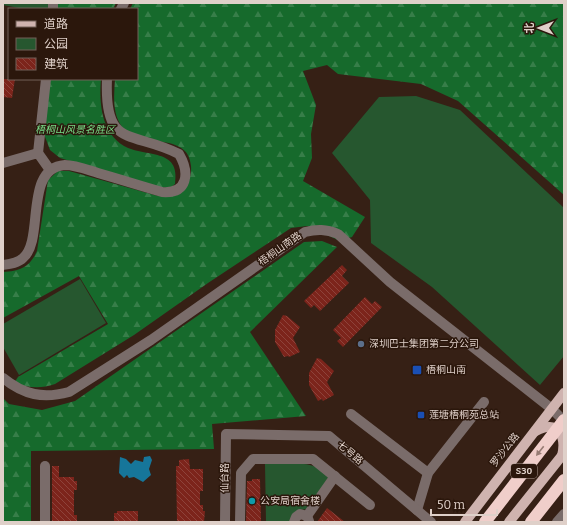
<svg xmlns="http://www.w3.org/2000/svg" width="567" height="525" viewBox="0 0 567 525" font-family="Bitter,'Noto Sans SC',serif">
  <defs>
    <pattern id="forest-firs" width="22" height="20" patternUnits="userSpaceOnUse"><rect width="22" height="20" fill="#166a2c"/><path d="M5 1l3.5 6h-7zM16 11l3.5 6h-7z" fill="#377e49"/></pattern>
    <pattern id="building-back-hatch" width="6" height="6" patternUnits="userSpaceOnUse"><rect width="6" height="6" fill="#7c241b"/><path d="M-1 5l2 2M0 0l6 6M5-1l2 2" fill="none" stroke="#8e433b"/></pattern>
  </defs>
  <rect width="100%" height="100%" fill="#362015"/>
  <!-- green -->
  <g fill="#26572f">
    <polygon points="3,3 53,3 53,9 24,9 3,5"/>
    <polygon points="416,96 460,110 564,208 564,356 540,385 432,287 371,243 370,200 332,153 379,97"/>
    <polygon points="80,279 106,323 19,375 3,347 3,324"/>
    <path d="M265 464C287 464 312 459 330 475L307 509 299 510 290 522H266Z"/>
  </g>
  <!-- forest -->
  <g fill="url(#forest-firs)">
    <polygon points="57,3 116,3 113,9 57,9"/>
    <path d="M133 3H564V195L458 101 421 84 338 74 327 65 303 71 316 105 311 134 312 158 303 181 365 217 352 237 340 241 307 226 291 228 208 283 134 335 55 384C40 389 30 388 14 383L18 377 108 324 79 276 3 318V272C20 271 30 267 37 251L48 180 58 171H69L158 196 180 194C187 185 192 178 191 166 189 131 139 149 122 127 112 113 114 95 115 79H137V9H130Z"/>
    <path d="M50 79H101C99 103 101 132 124 146 145 158 181 147 175 184L170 188 157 187 60 158 50 150 44 134Z"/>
    <polygon points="322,241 337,247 250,332 306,416 212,424 214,449 31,451 31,522 3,522 3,398 9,404 42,410 75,401 304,242"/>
  </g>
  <!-- water -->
  <polygon fill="#16769a" points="150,456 152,460 149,469 151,475 143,482 134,477 129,478 127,475 124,478 119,473 120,457 126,459 131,464 135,460 143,462 144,457"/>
  <!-- building -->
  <g fill="url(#building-back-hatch)">
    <polygon points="3,79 15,79 12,98 3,97"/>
    <polygon points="342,265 347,270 342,276 349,283 320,311 314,305 311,308 304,301"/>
    <polygon points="365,297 372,304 375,301 382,307 343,347 337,341 341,338 333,330"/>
    <polygon points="283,315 287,316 300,327 293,338 300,352 289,357 288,356 284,357 275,342 275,330"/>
    <polygon points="317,358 321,359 334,371 327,382 334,395 323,401 322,399 318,401 309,385 309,373"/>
    <polygon points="189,459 190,469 203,469 203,491 200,491 200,505 203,505 203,511 205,511 204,522 177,522 176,466 179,466 179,460"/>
    <polygon points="52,466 59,466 59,477 74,477 74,481 77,481 77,490 74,490 74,515 77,515 77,522 52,522"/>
    <polygon points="252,479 260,479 261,522 246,522 247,481 252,481"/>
    <polygon points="327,508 345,522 317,522"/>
    <polygon points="117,511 138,511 138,522 114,522 114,513 117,513"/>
  </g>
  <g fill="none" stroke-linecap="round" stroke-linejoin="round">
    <!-- minor -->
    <g stroke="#7a6c6a" stroke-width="10">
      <polyline points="53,9 53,3"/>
      <polyline points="121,9 124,3"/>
      <polyline points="38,153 46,79"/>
      <polyline points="3,163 38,153 50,170"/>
      <path d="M3 265C10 264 18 263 23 258 45 240 23 168 65 165 76 165 88 170 98 173 119 179 141 186 162 192 188 194 190 173 179 154 132 130 104 150 107 79"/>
      <path d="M3 378C24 395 43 399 69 392L151 340 305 232C317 229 326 229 338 234L390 282 552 409 564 421"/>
      <polyline points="351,414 428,473"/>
      <polyline points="45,466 45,522"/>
      <polyline points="417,510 428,473 484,402"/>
      <polyline points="307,516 335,476"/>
      <polyline points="225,522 226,434 329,436 431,522"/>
      <polyline points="240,522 241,473 253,459 313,459 370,505"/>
      <polyline points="294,522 296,517 300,514 307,516 309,521"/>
      <polyline points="557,522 564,514"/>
    </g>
    <!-- major -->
    <g stroke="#cfb3af" stroke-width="10">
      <path d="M536 431C557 419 567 435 562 456"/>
      <polyline points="465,522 564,393"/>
      <polyline points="509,522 564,453"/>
    </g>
    <!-- highway -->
    <polyline stroke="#f0ceca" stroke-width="12" points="531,522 564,480"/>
    <!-- highway-bridge -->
    <polyline stroke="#f0ceca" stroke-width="12" points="485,522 564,420"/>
  </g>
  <!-- one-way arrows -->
  <defs><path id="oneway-solid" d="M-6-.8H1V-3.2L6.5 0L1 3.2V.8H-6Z"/></defs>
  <use fill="#977c74" href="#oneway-solid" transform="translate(540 451) rotate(128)"/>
  <!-- markers -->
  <circle fill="#5c6f8a" stroke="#2b170c" stroke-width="1.5" cx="361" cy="344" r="4"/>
  <g fill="#1a4fb4" stroke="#2b170c" stroke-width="1.5">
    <rect x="412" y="365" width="10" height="10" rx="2"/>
    <rect x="417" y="411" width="8" height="8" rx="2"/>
  </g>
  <circle fill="#0f9aa8" stroke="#2b170c" stroke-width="1.5" cx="252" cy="501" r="4"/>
  <g text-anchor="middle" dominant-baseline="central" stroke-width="3" stroke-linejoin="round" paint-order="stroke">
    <!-- shield labels -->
    <rect fill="#2b170c" stroke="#a99890" stroke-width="1" x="511" y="464" width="26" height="14" rx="3"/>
    <g font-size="9" font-weight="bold" fill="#dfd0c9">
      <text x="524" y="471">S30</text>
    </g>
    <!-- park labels -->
    <g font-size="10" font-style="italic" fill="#78de88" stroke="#2b170c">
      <text x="75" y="130">梧桐山风景名胜区</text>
    </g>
    <!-- street labels -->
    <g font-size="10" fill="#dfd0c9" stroke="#2b170c">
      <text transform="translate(280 249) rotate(-35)">梧桐山南路</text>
      <text transform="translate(505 450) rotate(-52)">罗沙公路</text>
      <text transform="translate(350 453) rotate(40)">七号路</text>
      <text transform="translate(225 478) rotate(-90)">仙台路</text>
    </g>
    <!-- poi labels -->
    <g font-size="10" fill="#dfd0c9" stroke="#2b170c" text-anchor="start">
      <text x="369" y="344">深圳巴士集团第二分公司</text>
      <text x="426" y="370">梧桐山南</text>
      <text x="429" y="415">莲塘梧桐苑总站</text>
      <text x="260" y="501">公安局宿舍楼</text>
    </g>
  </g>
  <!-- border -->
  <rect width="567" height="525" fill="none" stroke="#dfd0c9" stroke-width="8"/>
  <!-- legend -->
  <rect x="8" y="8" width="130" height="72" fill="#2b170c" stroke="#736158"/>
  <rect x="16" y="21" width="20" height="6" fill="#cfb3af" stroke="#736158"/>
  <text x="44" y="28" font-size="12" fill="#dfd0c9">道路</text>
  <rect x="16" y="38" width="20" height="12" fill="#26572f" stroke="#736158"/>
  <text x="44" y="48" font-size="12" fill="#dfd0c9">公园</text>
  <rect x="16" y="58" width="20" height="12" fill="url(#building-back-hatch)" stroke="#736158"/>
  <text x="44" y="68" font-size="12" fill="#dfd0c9">建筑</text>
  <!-- north arrow -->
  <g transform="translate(539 28) rotate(270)" stroke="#2b170c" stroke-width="3" paint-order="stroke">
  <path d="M0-3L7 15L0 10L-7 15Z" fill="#dfd0c9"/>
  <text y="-6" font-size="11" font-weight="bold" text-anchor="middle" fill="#dfd0c9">北</text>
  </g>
  <!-- scale -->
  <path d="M431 509v6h66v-6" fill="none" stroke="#dfd0c9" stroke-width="2"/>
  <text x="437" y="509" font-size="12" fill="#dfd0c9" stroke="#2b170c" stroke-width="3" paint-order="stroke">50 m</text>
</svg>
